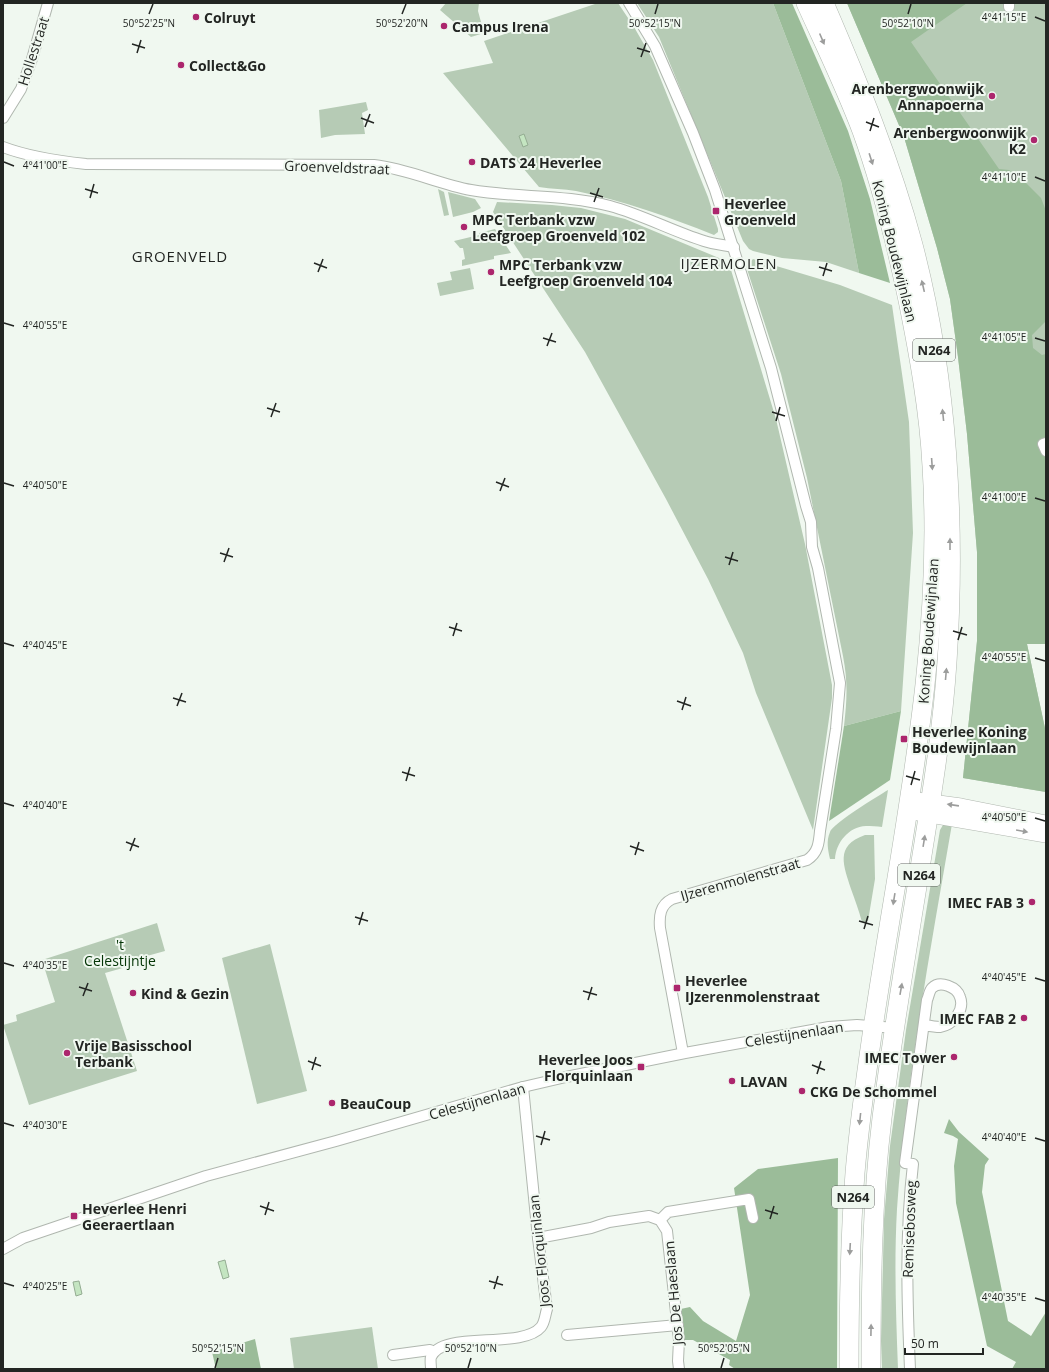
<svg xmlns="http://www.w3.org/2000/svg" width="1049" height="1372" viewBox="0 0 1049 1372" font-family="'Open Sans',sans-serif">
  <rect width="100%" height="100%" fill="#f0f8f0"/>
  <!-- green -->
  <g fill="#b6cbb5">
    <polygon points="446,3 479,3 478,11 484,33 471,37 440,10"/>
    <path d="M598 3H618L634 27 653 60 708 197 718 229V232L714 235C669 217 624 201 576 191 564 189 551 189 539 187L443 73 493 63 484 41Z"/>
    <polygon points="637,3 773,3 841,181 859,273 826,262 782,258 753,251 749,249 743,241 659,37"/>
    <polygon points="847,3 1046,3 1046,644 1027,644 1046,733 1046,792 963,778 977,641 977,552 967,434 958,357 950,299 937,248 904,137"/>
    <polygon points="366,102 368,110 362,113 365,134 335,135 321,138 319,110"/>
    <polygon points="438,189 444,192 449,215 444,216"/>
    <polygon points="448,192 475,199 481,208 473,212 453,217"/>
    <polygon points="497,202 552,205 581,208 625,219 719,258 731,270 776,419 805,544 832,685 832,698 813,830 756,693 743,653 708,579 666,499 585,352 493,212"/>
    <polygon points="495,229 511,253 494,256 494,259 462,266 462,260 465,259 463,248 460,248 454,241 479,235 479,233"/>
    <path d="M753 259 840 285 892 305 909 422 913 533 901 711 844 726C847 700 848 682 843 656L807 478 781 374 746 266Z"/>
    <polygon points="470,268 474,289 440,296 437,283 452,280 450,272"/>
    <path d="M888 790 882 827C877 826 871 826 866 826 848 827 836 843 835 859H830C828 850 826 841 830 832 832 824 878 796 888 790Z"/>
    <path d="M952 824C930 952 906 1080 897 1209 894 1263 896 1316 898 1369H882L881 1341 884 1219 890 1146 906 1030 940 830 943 825Z"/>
    <path d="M865 835H874L875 879 868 921 864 923 862 922C859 911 855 900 851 889 844 866 834 846 865 835Z"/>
    <polygon points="157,923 165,951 136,959 137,964 105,973 137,1071 29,1105 3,1025 17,1021 16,1015 55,1002 42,960"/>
    <polygon points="270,944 307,1091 257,1104 222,958"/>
    <polygon points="372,1327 378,1369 294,1369 290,1338"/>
  </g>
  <!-- forest -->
  <g fill="#9bbc99">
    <polygon points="773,3 792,3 848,131 870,199 890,283 859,273 841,181"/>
    <polygon points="847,3 967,3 911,42 999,169 1009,170 1024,181 1041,198 1046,211 1046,321 1032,335 1033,348 1042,355 1046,354 1046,644 1027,644 1046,733 1046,792 963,778 977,641 977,552 967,434 958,357 950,299 937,248 904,137"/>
    <polygon points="901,711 890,780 829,821 844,726"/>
    <polygon points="949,1119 959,1132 989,1159 985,1165 982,1192 1008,1321 1031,1336 1046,1312 1046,1369 1012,1369 1016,1362 987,1346 956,1203 954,1166 958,1139 953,1136 944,1133"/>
    <polygon points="838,1158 837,1369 735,1369 729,1365 730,1360 693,1340 679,1340 676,1310 690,1307 703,1321 736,1341 750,1295 734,1188 758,1169"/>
    <polygon points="255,1339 261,1369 216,1369 212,1352"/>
  </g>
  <!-- water -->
  <g fill="#c4e5c1" stroke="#94ac92">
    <polygon points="524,134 528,145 523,147 519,136"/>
    <polygon points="225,1260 229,1277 223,1279 218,1262"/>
    <polygon points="79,1281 82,1294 76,1296 73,1282"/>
  </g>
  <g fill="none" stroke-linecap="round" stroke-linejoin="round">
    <!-- street casing -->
    <g stroke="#b0b7af" stroke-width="12">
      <g id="street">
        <path d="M629 3 655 46 693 133 715 190 771 368 806 506 811 522 812 547 818 568 840 683 836 729 820 831C819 843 818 853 807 860L672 899C660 905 659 916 660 928L683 1053"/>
        <polyline points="1009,7 1009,3"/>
        <polyline points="3,118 21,89 32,59 48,3"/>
        <path d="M3 147C29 157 58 161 86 164L374 165C409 169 438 184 471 190 517 198 565 194 610 206 643 215 672 231 704 241 713 244 724 245 734 247"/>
        <polyline points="1046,443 1043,444 1046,451"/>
        <polyline points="660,1220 668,1212 749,1199 753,1218"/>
        <polyline points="538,1238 591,1228 609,1222 649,1216 660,1220 667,1231 679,1340 678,1361 679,1369"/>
        <polyline points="3,1249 23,1238 206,1176 336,1141 523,1087 566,1077 685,1053 829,1027 857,1025 895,1028"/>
        <polyline points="567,1335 678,1325"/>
        <polyline points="393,1355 430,1350 434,1352"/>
        <path d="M431 1369C431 1365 430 1360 431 1357 442 1330 522 1350 541 1327 545 1322 545 1315 547 1309L538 1238 523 1087"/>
        <path d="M910 1369C907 1300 905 1233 913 1164L905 1163 927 1000C929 996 929 991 932 988 940 980 957 987 960 997 965 1010 953 1025 940 1027 935 1027 930 1026 925 1025"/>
      </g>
    </g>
    <!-- secondary casing -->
    <g stroke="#b0b7af" stroke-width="16">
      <g id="secondary">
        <polyline points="909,799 961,806 1046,823"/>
        <polyline points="907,811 1046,835"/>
      </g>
    </g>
    <!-- highway casing -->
    <g stroke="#b0b7af" stroke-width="20">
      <g id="highway">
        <path d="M806 3C825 45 846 88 862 131 882 186 896 243 908 300 919 355 929 410 932 466 944 655 900 842 873 1028 866 1076 859 1125 855 1173 850 1238 849 1304 849 1369"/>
        <path d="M824 3C858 82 891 162 913 245 948 378 956 526 947 662 943 724 933 787 923 849 909 938 893 1028 882 1118 872 1201 871 1285 871 1369"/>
      </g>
    </g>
    <!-- street -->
    <use href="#street" stroke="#fff" stroke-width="10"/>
    <!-- secondary -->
    <use href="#secondary" stroke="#fff" stroke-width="15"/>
    <!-- highway -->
    <use href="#highway" stroke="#fff" stroke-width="19"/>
  </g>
  <!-- one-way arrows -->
  <defs><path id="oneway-solid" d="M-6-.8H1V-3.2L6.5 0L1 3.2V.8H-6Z"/></defs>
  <g fill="#9c9d9c">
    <use href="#oneway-solid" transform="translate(822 39) rotate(67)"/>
    <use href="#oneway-solid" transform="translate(871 159) rotate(72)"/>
    <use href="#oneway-solid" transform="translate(923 286) rotate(-103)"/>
    <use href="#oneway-solid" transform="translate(943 415) rotate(-96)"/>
    <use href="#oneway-solid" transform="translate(932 464) rotate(86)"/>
    <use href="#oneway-solid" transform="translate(950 544) rotate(-90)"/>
    <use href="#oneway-solid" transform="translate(946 674) rotate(-85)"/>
    <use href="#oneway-solid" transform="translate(953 805) rotate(-172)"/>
    <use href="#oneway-solid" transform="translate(1022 831) rotate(10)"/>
    <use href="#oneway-solid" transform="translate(924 841) rotate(-81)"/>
    <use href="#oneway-solid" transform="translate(894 899) rotate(99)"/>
    <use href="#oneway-solid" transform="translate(901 989) rotate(-80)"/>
    <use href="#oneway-solid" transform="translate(860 1119) rotate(96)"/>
    <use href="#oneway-solid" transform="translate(850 1249) rotate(93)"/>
    <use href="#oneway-solid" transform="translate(871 1330) rotate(-89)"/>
  </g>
  <!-- ticks -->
  <path fill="none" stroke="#232623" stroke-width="1.5" d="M149 14 153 4M402 14 406 4M655 14 658 4M908 14 911 4M1035 17 1045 21M132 44 145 48M637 48 650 52M137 53 141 40M641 57 646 43M361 118 374 123M866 122 879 127M365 127 370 114M870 131 874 118M4 162 14 166M1035 177 1045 181M85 189 98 193M590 193 603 197M90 198 94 184M594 202 599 188M314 263 327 268M819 267 832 271M318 272 323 259M823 276 827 263M4 323 14 326M543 338 556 342M1035 338 1045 341M547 346 552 333M267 408 280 412M772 412 785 416M271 417 276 403M776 421 780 407M496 482 509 487M4 483 14 486M500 491 505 478M1035 498 1045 501M220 553 233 557M725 557 738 561M224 562 229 548M729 565 733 552M449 627 462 631M953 631 967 635M453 636 457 623M958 640 962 627M4 643 14 646M1035 658 1045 661M173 698 186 702M677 701 691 706M177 706 182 693M682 710 686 697M402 772 415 776M906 776 920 780M406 781 410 767M911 785 915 771M4 803 14 806M1035 818 1045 821M126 842 139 847M630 846 644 851M130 851 135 838M635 855 639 842M355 917 368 921M859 921 873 925M359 925 363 912M864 929 868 916M4 963 14 966M1035 978 1045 981M79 987 92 991M583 991 597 995M83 996 88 983M588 1000 592 987M308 1061 321 1066M812 1065 825 1070M312 1070 316 1057M817 1074 821 1061M4 1123 14 1126M536 1136 550 1140M1035 1138 1045 1141M541 1145 545 1131M260 1206 274 1211M765 1210 778 1214M265 1215 269 1202M770 1219 774 1206M489 1281 503 1285M4 1283 14 1286M494 1289 498 1276M1035 1298 1045 1301M215 1368 218 1358M468 1368 471 1358M721 1368 724 1358"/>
  <!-- markers -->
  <g fill="#ac266d" stroke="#f0f8f0" stroke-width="1.5">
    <circle cx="196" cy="17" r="4"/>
    <circle cx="444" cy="26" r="4"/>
    <circle cx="181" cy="65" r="4"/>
    <circle cx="992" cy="96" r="4"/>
    <circle cx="1034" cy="140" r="4"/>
    <circle cx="472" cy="162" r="4"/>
    <rect x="712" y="207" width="8" height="8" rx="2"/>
    <circle cx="464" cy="227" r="4"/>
    <circle cx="491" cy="272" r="4"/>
    <rect x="900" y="735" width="8" height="8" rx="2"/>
    <circle cx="1032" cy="902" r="4"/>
    <rect x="673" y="984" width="8" height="8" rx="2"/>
    <circle cx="133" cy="993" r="4"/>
    <circle cx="1024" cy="1018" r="4"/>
    <circle cx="67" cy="1053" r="4"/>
    <circle cx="954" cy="1057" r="4"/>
    <rect x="637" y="1063" width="8" height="8" rx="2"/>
    <circle cx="732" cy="1081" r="4"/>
    <circle cx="802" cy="1091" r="4"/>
    <circle cx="332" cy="1103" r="4"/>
    <rect x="70" y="1212" width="8" height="8" rx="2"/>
  </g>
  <g text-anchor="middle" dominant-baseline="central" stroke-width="4" stroke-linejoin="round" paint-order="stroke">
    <!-- shield labels -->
    <g fill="#f0f8f0" stroke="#606560" stroke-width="1">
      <rect x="913" y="339" width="42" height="22" rx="3"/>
      <rect x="898" y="864" width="42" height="22" rx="3"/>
      <rect x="832" y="1186" width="42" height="22" rx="3"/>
    </g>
    <g font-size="13" font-weight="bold" fill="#232623">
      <text x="934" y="350">N264</text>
      <text x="919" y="875">N264</text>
      <text x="853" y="1197">N264</text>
    </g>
    <!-- poi labels -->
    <g font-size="14" font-weight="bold" fill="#232623" stroke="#f0f8f0" text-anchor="start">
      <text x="204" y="17">Colruyt</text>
      <text x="452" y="26">Campus Irena</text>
      <text x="189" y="65">Collect&amp;Go</text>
      <text x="984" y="88" text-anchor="end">Arenbergwoonwijk<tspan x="984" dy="16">Annapoerna</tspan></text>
      <text x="1026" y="132" text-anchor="end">Arenbergwoonwijk<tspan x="1026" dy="16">K2</tspan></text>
      <text x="480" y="162">DATS 24 Heverlee</text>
      <text x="724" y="203">Heverlee<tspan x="724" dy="16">Groenveld</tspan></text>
      <text x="472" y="219">MPC Terbank vzw<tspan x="472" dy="16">Leefgroep Groenveld 102</tspan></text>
      <text x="499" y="264">MPC Terbank vzw<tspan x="499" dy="16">Leefgroep Groenveld 104</tspan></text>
      <text x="912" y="731">Heverlee Koning<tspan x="912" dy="16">Boudewijnlaan</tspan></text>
      <text x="1024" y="902" text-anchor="end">IMEC FAB 3</text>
      <text x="685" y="980">Heverlee<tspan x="685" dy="16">IJzerenmolenstraat</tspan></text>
      <text x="141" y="993">Kind &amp; Gezin</text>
      <text x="1016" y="1018" text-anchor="end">IMEC FAB 2</text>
      <text x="75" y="1045">Vrije Basisschool<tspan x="75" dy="16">Terbank</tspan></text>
      <text x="946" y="1057" text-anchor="end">IMEC Tower</text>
      <text x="633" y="1059" text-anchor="end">Heverlee Joos<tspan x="633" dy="16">Florquinlaan</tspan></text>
      <text x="740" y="1081">LAVAN</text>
      <text x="810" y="1091">CKG De Schommel</text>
      <text x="340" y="1103">BeauCoup</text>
      <text x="82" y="1208">Heverlee Henri<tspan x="82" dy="16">Geeraertlaan</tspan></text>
    </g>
    <!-- street labels -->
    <g font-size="14" fill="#232623" stroke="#f0f8f0">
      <text transform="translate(33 51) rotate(-72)">Hollestraat</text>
      <text transform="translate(337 167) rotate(2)">Groenveldstraat</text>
      <text transform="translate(895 251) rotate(76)">Koning Boudewijnlaan</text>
      <text transform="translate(928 631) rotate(-86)">Koning Boudewijnlaan</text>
      <text transform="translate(740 879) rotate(-16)">IJzerenmolenstraat</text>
      <text transform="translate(794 1034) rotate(-9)">Celestijnenlaan</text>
      <text transform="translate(477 1101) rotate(-16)">Celestijnenlaan</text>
      <text transform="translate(909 1229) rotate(-88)">Remisebosweg</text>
      <text transform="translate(539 1251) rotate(-96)">Joos Florquinlaan</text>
      <text transform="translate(673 1293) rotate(-95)">Jos De Haeslaan</text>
    </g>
    <!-- park labels -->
    <g font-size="14" fill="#043506" stroke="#f0f8f0">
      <text x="120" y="944">'t<tspan x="120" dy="16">Celestijntje</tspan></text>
    </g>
    <!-- neighbourhood labels -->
    <g font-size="15" letter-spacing="1" fill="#232623" stroke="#f0f8f0">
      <text x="180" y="256">GROENVELD</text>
      <text x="729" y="263">IJZERMOLEN</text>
    </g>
  </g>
  <g font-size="10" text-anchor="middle" fill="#232623" stroke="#f0f8f0" stroke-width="4" stroke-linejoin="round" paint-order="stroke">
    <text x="1004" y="21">4°41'15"E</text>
    <text x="149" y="27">50°52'25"N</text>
    <text x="402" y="27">50°52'20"N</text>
    <text x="655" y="27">50°52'15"N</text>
    <text x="908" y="27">50°52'10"N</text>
    <text x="45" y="169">4°41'00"E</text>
    <text x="1004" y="181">4°41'10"E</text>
    <text x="45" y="329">4°40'55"E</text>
    <text x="1004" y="341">4°41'05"E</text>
    <text x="45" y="489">4°40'50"E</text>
    <text x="1004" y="501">4°41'00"E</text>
    <text x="45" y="649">4°40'45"E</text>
    <text x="1004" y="661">4°40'55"E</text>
    <text x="45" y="809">4°40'40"E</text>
    <text x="1004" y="821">4°40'50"E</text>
    <text x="45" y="969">4°40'35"E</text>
    <text x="1004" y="981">4°40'45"E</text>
    <text x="45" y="1129">4°40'30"E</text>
    <text x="1004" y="1141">4°40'40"E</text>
    <text x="45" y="1290">4°40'25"E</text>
    <text x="1004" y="1301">4°40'35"E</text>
    <text x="218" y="1352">50°52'15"N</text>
    <text x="471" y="1352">50°52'10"N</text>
    <text x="724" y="1352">50°52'05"N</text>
  </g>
  <!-- border -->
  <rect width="1049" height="1372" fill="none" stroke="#232623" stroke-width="8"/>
  <!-- scale -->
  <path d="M905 1348v6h78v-6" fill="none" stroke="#232623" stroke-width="2"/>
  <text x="911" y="1348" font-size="12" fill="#232623" stroke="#f0f8f0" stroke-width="3" paint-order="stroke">50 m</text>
</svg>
